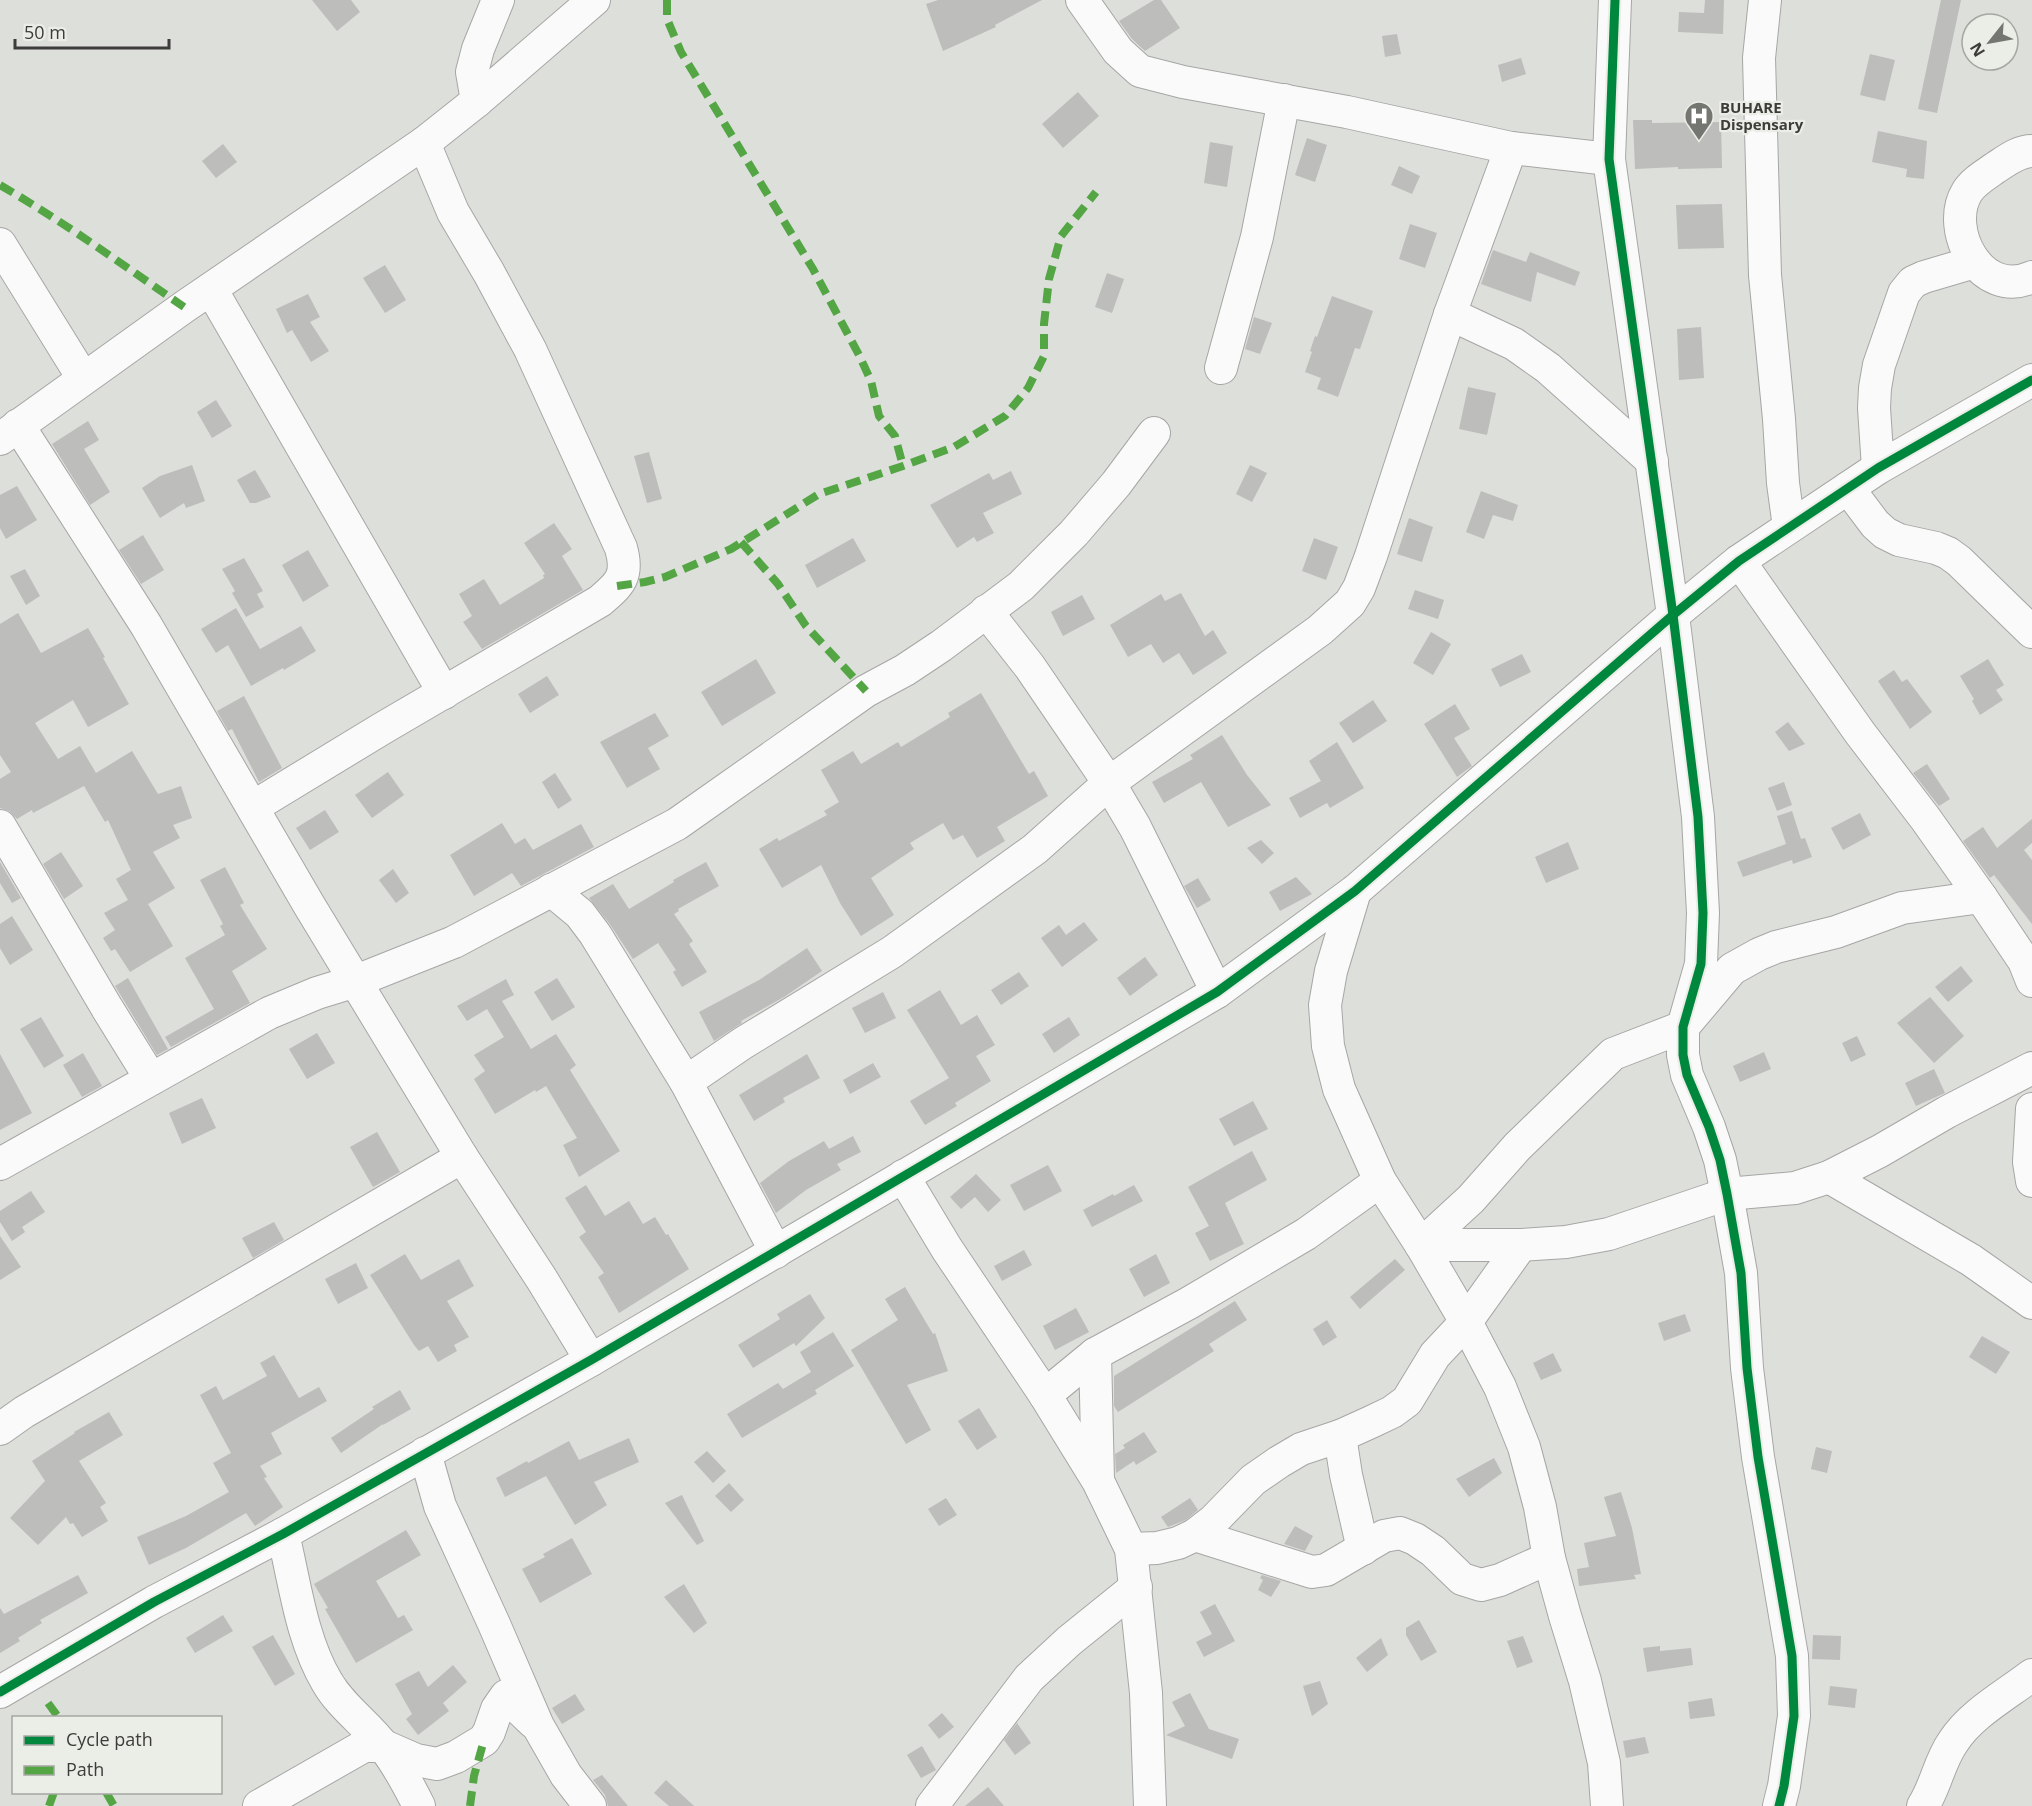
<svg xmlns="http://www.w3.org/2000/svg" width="2032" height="1806" viewBox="0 0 2032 1806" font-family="'Open Sans',sans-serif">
  <rect width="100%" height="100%" fill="#dddfdb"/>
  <!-- building -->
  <g fill="#bdbebc">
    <polygon points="312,0 351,0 360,12 337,31"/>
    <polygon points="938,0 1042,0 995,25 996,27 943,51 926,4"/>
    <polygon points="1154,0 1161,0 1180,28 1145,51 1132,39 1119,21"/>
    <polygon points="1705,0 1724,0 1723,34 1678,32 1679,12 1704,13"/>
    <polygon points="1941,0 1961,0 1937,113 1918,109"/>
    <polygon points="1397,34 1401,54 1385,57 1382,36"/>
    <polygon points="1870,54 1895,60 1885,101 1860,95"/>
    <polygon points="1521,58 1526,74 1502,82 1498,65"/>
    <polygon points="1078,92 1099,116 1063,148 1042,124"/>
    <polygon points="1633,120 1652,120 1652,123 1721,122 1722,168 1678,169 1678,167 1635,169"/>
    <polygon points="1878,131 1927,141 1924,179 1906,177 1907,169 1872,162"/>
    <polygon points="1307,138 1327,145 1315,182 1295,175"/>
    <polygon points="1210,142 1233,146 1227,187 1204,183"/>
    <polygon points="223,144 237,162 216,178 202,161"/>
    <polygon points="1399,166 1420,176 1412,194 1391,185"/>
    <polygon points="1722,204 1724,248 1678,249 1676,205"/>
    <polygon points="1410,224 1437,233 1425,268 1399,259"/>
    <polygon points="1493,250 1526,262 1530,252 1580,272 1575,286 1537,272 1531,302 1481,284"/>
    <polygon points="385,265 406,300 385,313 363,278"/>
    <polygon points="1107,273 1124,279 1112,313 1095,307"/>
    <polygon points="308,294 320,317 310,322 329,351 311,362 292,330 287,333 276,309"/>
    <polygon points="1332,296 1373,311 1360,349 1355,348 1338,397 1317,389 1321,378 1305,372 1312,352 1310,351 1315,336 1317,337"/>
    <polygon points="1254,317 1272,323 1260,354 1245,349"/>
    <polygon points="1701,327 1704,378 1679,380 1677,329"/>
    <polygon points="1468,387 1496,393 1487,435 1459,429"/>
    <polygon points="216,400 232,426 212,438 197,412"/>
    <polygon points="88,421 99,440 84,449 110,492 90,505 52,444"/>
    <polygon points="649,452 662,499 647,503 634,456"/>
    <polygon points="192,465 205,501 186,508 184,503 160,518 142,488 160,476"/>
    <polygon points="1250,465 1267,473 1252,502 1236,494"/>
    <polygon points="255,470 271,497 256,503 250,503 237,480"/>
    <polygon points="1011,471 1022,494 983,513 994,533 977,542 974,537 957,548 930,505 989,473 993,480"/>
    <polygon points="17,486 37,520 6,539 0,528 0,495"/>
    <polygon points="1481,491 1518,505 1513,521 1493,515 1484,539 1466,532"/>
    <polygon points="1409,518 1433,527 1422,562 1397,554"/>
    <polygon points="554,523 572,549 562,556 583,590 482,649 463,622 472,616 459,594 484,579 500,605 544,578 543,575 545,574 524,543"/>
    <polygon points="143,535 164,570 141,584 119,550"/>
    <polygon points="853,538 866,561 817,588 805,565"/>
    <polygon points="1314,538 1338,547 1326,580 1302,571"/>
    <polygon points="308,550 329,586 303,602 282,565"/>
    <polygon points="244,558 263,591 257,594 264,607 246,617 232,593 235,591 222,569"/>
    <polygon points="25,569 40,596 26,605 10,576"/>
    <polygon points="1415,590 1444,600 1438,619 1408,609"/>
    <polygon points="1181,593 1205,636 1213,630 1227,653 1193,675 1179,653 1163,663 1151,644 1128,657 1110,625 1161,594 1165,601"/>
    <polygon points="1082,595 1095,619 1063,636 1051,612"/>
    <polygon points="236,608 260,649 301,626 316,651 284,670 283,668 251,686 228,645 216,653 201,629"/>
    <polygon points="18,613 41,653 88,628 105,657 103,658 129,704 88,727 73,700 35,723 58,759 80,746 96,773 132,751 158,794 181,786 192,818 173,825 180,838 153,852 175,888 148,904 173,946 130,972 115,949 111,951 103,938 115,930 104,913 128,900 116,879 131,870 108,820 105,822 84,786 33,813 32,810 17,819 9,811 0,808 0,779 11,772 0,755 0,624"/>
    <polygon points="1431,632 1451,644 1433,675 1413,663"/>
    <polygon points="1522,654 1531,672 1500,687 1491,669"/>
    <polygon points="756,659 776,693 722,726 701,692"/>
    <polygon points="1988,659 2004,685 1996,690 2003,700 1980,715 1972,701 1974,699 1960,676"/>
    <polygon points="1894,670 1902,682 1907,679 1932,712 1910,729 1878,681"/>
    <polygon points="547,676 559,695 530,713 518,694"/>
    <polygon points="981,693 1029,774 1034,771 1048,796 997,827 1005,841 977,858 963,835 953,840 943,823 910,843 914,849 871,878 894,915 861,936 840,903 821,865 782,888 759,849 777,838 779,841 827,815 824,811 839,802 821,770 853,751 861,764 898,742 901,747 950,717 948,713"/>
    <polygon points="244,696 282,768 259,782 232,729 228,731 217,711"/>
    <polygon points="1373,700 1387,721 1353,743 1339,723"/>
    <polygon points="1455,704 1470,729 1454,738 1472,766 1457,777 1424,724"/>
    <polygon points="655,713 669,736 648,748 660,769 627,788 600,742"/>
    <polygon points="1788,722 1805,744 1789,751 1775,732"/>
    <polygon points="1222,735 1247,775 1271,805 1228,827 1201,782 1164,803 1152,782 1193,759 1190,755"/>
    <polygon points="1337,742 1364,788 1330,808 1327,803 1300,818 1289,798 1321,781 1309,761"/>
    <polygon points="1927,764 1950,799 1939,806 1913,773"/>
    <polygon points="388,772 404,795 372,818 355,795"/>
    <polygon points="555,773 572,800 558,809 542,782"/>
    <polygon points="1784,782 1792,805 1777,811 1768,788"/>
    <polygon points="325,810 339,832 310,850 296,828"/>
    <polygon points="1792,811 1801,839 1805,838 1812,857 1793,864 1792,860 1743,877 1737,862 1786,844 1777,816"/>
    <polygon points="1860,813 1871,835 1843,850 1831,828"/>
    <polygon points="2032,819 2032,843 2024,850 2032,860 2032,924 1994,875 1990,878 1963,841 1983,827 1997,848"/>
    <polygon points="502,823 515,844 525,838 533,850 581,824 594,847 521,886 512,873 474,896 450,855"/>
    <polygon points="1261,840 1274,853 1262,864 1247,848"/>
    <polygon points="1568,842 1579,869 1546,883 1535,857"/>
    <polygon points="61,852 83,886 64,899 43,864"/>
    <polygon points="0,862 21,898 12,903 0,883"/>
    <polygon points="706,862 719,886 678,909 679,911 674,914 693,941 689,944 707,972 682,987 673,972 676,970 658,943 633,959 609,923 589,898 613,884 629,909 674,882 673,880"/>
    <polygon points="225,867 244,903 240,905 267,949 232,971 250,1003 171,1047 165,1037 214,1009 185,958 225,935 220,926 223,924 200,880"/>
    <polygon points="393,869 409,893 396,903 379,880"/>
    <polygon points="1296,877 1312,894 1280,911 1269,892"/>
    <polygon points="1198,878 1211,900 1197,908 1184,886"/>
    <polygon points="12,916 33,950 10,965 0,948 0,924"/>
    <polygon points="1084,922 1098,940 1062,967 1041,938 1059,925 1066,935"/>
    <polygon points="807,948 822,971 784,997 741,1021 742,1023 714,1041 699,1012 759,980"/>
    <polygon points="1145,957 1158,975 1130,996 1117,978"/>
    <polygon points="1961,966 1973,981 1948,1002 1935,987"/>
    <polygon points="1019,972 1029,986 1001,1005 991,990"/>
    <polygon points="128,978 168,1049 157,1055 115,986"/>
    <polygon points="557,978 575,1007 552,1021 534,992"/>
    <polygon points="506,979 514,995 502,1001 531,1049 556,1034 576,1065 570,1070 620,1151 579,1177 563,1145 577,1138 546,1086 536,1092 535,1090 495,1114 474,1079 485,1071 474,1055 504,1037 487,1009 467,1021 457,1006"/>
    <polygon points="940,990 961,1025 977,1015 995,1045 976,1056 991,1081 955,1103 957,1106 925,1125 910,1101 949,1078 907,1010"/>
    <polygon points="883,992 896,1018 865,1033 852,1008"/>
    <polygon points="1930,997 1964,1036 1934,1063 1897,1023"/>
    <polygon points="41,1017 64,1056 44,1068 20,1029"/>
    <polygon points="1069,1017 1080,1035 1054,1053 1042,1034"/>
    <polygon points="317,1033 335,1063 307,1079 289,1049"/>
    <polygon points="1857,1036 1866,1055 1851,1062 1842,1043"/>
    <polygon points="1764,1052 1771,1069 1740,1082 1733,1066"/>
    <polygon points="83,1053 102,1086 82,1097 63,1065"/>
    <polygon points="0,1054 32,1113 0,1130"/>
    <polygon points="807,1054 820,1078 783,1098 785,1102 754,1121 739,1095"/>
    <polygon points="873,1063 881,1077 850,1094 843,1080"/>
    <polygon points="1934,1069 1945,1093 1916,1106 1905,1083"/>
    <polygon points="202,1098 216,1128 182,1144 169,1113"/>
    <polygon points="1253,1101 1268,1129 1234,1146 1219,1119"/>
    <polygon points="377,1132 400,1172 373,1187 350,1147"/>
    <polygon points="853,1136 861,1152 837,1164 841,1170 806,1190 776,1213 760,1183 789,1161 824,1141 829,1149"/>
    <polygon points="1252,1151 1267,1180 1225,1203 1244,1244 1210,1261 1195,1233 1209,1226 1188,1187"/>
    <polygon points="1048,1165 1062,1191 1024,1211 1010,1185"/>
    <polygon points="976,1174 1001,1200 988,1212 975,1197 961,1209 950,1197"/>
    <polygon points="586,1185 605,1216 629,1201 643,1224 655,1217 666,1235 668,1234 689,1269 619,1313 598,1277 604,1273 579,1237 586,1232 565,1198"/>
    <polygon points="1134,1185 1143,1201 1092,1227 1083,1210 1113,1194 1114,1196"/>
    <polygon points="31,1191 45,1212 22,1227 25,1232 12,1241 0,1222 0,1211"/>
    <polygon points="274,1222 284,1240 253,1258 242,1238"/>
    <polygon points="0,1236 21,1267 0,1280"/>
    <polygon points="1024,1250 1032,1265 1002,1281 994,1266"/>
    <polygon points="405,1254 421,1280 459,1259 474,1286 447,1301 469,1337 454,1345 457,1351 438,1362 428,1346 419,1351 414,1345 370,1275"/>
    <polygon points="1156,1254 1170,1283 1144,1297 1129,1269"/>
    <polygon points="1395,1259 1405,1270 1360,1309 1350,1297"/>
    <polygon points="356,1263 368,1288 338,1304 325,1279"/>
    <polygon points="905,1287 933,1334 935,1333 948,1371 907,1385 931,1430 906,1444 851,1350 898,1320 885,1299"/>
    <polygon points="810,1294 825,1318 796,1346 794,1343 753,1368 738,1345 780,1319 777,1314"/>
    <polygon points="1235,1301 1247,1320 1209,1344 1214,1351 1118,1412 1114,1406 1114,1376"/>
    <polygon points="1076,1308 1089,1332 1055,1350 1043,1326"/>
    <polygon points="1685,1314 1691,1331 1664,1341 1658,1323"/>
    <polygon points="1327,1320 1337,1337 1323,1346 1313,1329"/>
    <polygon points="833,1332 854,1366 815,1390 817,1394 742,1438 727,1414 778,1383 783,1389 811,1372 800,1352"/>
    <polygon points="1982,1336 2010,1352 1996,1374 1969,1357"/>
    <polygon points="1553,1353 1562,1371 1541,1380 1533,1363"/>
    <polygon points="274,1355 299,1398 319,1387 327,1401 271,1433 282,1454 260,1466 267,1477 264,1478 283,1507 255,1526 246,1513 186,1548 149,1565 137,1537 186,1516 229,1492 213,1463 231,1453 200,1395 216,1386 223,1400 267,1376 260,1363"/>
    <polygon points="400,1390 411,1409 383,1425 383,1424 341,1453 331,1438 374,1409 372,1407"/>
    <polygon points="979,1408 997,1437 977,1450 958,1421"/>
    <polygon points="109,1412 123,1435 79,1461 106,1503 100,1507 108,1521 82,1537 73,1523 70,1524 66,1517 38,1545 10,1518 45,1481 32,1461 75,1433 74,1432"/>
    <polygon points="1144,1432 1157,1452 1136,1465 1134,1461 1116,1473 1115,1454 1125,1448 1123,1445"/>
    <polygon points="629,1438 639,1462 594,1482 607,1505 575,1525 546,1476 505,1497 496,1478 527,1461 528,1463 569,1441 579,1460"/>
    <polygon points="1816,1447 1832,1451 1827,1473 1811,1469"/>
    <polygon points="707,1451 726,1471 713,1483 694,1462"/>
    <polygon points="1494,1458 1502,1473 1469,1497 1456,1479"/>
    <polygon points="729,1483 744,1500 731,1512 715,1496"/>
    <polygon points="1621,1492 1632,1528 1641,1574 1634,1575 1636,1579 1579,1586 1577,1569 1589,1567 1584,1543 1616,1536 1604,1497"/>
    <polygon points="682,1495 704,1541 697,1545 665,1503"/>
    <polygon points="946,1498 957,1515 939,1526 928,1509"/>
    <polygon points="1190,1498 1198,1510 1186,1520 1168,1527 1161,1517"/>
    <polygon points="1295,1526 1313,1536 1305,1551 1284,1544"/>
    <polygon points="406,1530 421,1555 376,1581 398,1618 404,1615 413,1630 356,1663 325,1609 328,1608 314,1584"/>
    <polygon points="572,1538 592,1574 540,1603 522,1569 545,1557 543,1554"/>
    <polygon points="78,1575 88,1593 40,1620 42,1623 18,1638 20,1641 0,1653 0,1608 4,1614"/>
    <polygon points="1262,1575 1281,1581 1271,1597 1258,1590 1263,1580 1260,1578"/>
    <polygon points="684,1584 707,1623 694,1633 664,1597"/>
    <polygon points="1215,1604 1235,1641 1204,1657 1196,1642 1212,1634 1200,1612"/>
    <polygon points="223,1615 233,1631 195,1653 186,1638"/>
    <polygon points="1419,1620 1437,1652 1421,1661 1406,1635 1406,1628"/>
    <polygon points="273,1635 295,1674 275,1686 252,1647"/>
    <polygon points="1813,1635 1841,1636 1840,1660 1812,1659"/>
    <polygon points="1523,1636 1533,1662 1517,1668 1507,1641"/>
    <polygon points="1381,1638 1388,1655 1367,1672 1356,1658"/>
    <polygon points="1660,1646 1660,1651 1691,1648 1693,1665 1647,1672 1643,1648"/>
    <polygon points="453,1665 467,1682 443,1703 449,1711 418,1735 406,1719 412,1714 395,1684 419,1671 428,1687"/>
    <polygon points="1320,1681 1328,1704 1312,1716 1303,1686"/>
    <polygon points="1830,1686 1857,1689 1855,1708 1828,1705"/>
    <polygon points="1190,1693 1209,1729 1239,1739 1232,1759 1166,1735 1185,1726 1172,1702"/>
    <polygon points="575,1694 585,1710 562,1724 552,1708"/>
    <polygon points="1712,1698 1715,1716 1690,1719 1688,1702"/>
    <polygon points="942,1713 954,1727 939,1739 928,1725"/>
    <polygon points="1017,1723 1031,1743 1015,1755 1004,1740"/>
    <polygon points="1645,1737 1649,1753 1626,1758 1623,1741"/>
    <polygon points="922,1746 936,1770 921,1778 907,1755"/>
    <polygon points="602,1775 628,1806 608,1806 605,1795 593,1780"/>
    <polygon points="666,1780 694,1806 669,1806 654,1793"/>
    <polygon points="988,1787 1004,1806 965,1806"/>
  </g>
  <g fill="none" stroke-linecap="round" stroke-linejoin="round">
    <!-- minor casing -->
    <g stroke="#a6a7a5" stroke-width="34">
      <g id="minor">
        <polyline points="1082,0 1118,51 1140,71 1183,82 1347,112 1511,148 1609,159"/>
        <polyline points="1615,0 1609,159 1673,615 1698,817 1703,913 1701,964 1683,1027 1683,1055 1687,1075 1709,1127 1720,1160 1727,1194 1741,1273 1747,1368 1758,1457 1792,1656 1794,1716 1784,1786 1779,1806"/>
        <polyline points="1765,0 1759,58 1765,275 1779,419 1783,483 1789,527"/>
        <polyline points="477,101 472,72 478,49 498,0"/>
        <path d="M2032 151C2018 151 2006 161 1995 168 1985 175 1973 182 1967 192 1944 230 1981 300 2032 277"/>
        <polyline points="0,244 83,378"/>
        <polyline points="211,289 444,693"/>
        <polyline points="1450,314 1514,344 1548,368 1652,461"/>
        <polyline points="1221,368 1257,237 1284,100"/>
        <polyline points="18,425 146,625 309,905 462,1157 541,1278 591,1360"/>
        <polyline points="0,439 184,307 424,143 477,101 594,0"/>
        <polyline points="1878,468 1874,408 1875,388 1879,365 1904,293 1913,282 1924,277 1975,262"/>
        <polyline points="1848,488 1875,524 1885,533 1899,540 1936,548 1948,553 1959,561 2032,632"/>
        <polyline points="1739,561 1860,733 1925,818 1981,897 2024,961 2032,981"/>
        <polyline points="986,611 1030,667 1109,783 1135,827 1217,992"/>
        <path d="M253 807 383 728 600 601C620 584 629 576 621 548L530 349 489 273 453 212 424 143"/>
        <polyline points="0,826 107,1008 151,1079"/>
        <polyline points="551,890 580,914 595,934 686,1082 776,1252"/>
        <polyline points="1355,891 1331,971 1325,1005 1328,1046 1339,1089 1380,1181 1421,1245 1466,1322 1500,1387 1524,1447 1540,1507 1549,1558 1565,1616 1585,1681 1604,1763 1607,1806"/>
        <polyline points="686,1082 743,1043 892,952 1035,849 1109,783 1320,630 1350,603 1359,588 1371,556 1450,314 1511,148"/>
        <polyline points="2032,1109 2029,1162 2032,1181"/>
        <polyline points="0,1164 269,1013 317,993 356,981 454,942 677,824 866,691 905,670 941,646 1021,586 1074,533 1116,484 1154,433"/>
        <polyline points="903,1176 947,1249 1045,1395 1098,1481 1131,1549 1146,1693 1150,1806"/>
        <polyline points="1829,1177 1971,1260 2032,1303"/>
        <polyline points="1421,1245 1471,1199 1517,1147 1613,1054 1683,1027 1732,969 1759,954 1776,947 1836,932 1902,908 1981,897"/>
        <polyline points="1421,1245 1521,1245 1566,1242 1609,1234 1727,1194 1795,1188 1829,1177 1880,1151 1947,1112 2032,1068"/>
        <polyline points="1045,1395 1095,1354"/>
        <polyline points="0,1429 24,1412 462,1157"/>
        <polyline points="1340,1436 1346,1475 1363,1549"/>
        <polyline points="425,1453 440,1506 494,1624 538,1726 566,1775 590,1806"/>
        <polyline points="1098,1480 1095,1354 1189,1303 1306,1234 1380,1181"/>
        <path d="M283 1534C295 1583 301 1638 327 1682 342 1708 367 1724 384 1747 398 1765 409 1786 419 1806"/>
        <polyline points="1195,1535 1312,1572 1326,1570 1384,1536 1400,1533 1415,1539 1433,1551 1462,1579 1481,1585 1500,1580 1549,1558"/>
        <polyline points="1131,1549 1157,1548 1178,1543 1195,1535 1213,1521 1253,1480 1279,1462 1301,1449 1340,1436 1371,1422 1392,1412 1407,1401 1435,1355 1466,1322 1521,1245"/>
        <polyline points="0,1692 154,1602 283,1534 591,1360 1217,992 1355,891 1673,615 1739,561 1878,468 2032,380"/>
        <polyline points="259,1806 364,1746 384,1746 416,1760 437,1764 456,1757 484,1740 489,1732 497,1709 506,1696 533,1722"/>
        <polyline points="932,1806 1029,1678 1069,1641 1136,1587"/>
        <path d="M1923 1806C1936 1786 1939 1762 1953 1742 1971 1714 2006 1695 2032 1675"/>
      </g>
    </g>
    <!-- minor -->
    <use href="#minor" stroke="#fafafa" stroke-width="32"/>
    <!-- quiet -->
    <g stroke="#54a645" stroke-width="8" stroke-dasharray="15 8" stroke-linecap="butt">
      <polyline points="667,0 667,19 681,52 813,269 859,355 871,381 879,416 895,436 903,466"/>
      <path d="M0 185C64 222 123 265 184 307"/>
      <polyline points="741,542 778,584 806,626 866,691"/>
      <polyline points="617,586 645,582 665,577 731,549 819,494 903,466 954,447 1005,416 1028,388 1044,356 1044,324 1049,279 1061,236 1096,192"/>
      <polyline points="48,1703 59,1718"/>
      <polyline points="106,1792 114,1806"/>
      <polyline points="49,1806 54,1792"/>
      <polyline points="470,1806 474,1776 484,1740"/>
    </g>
    <!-- cycleway casing -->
    <g stroke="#ebede7" stroke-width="13">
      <g id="cycleway">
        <polyline points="1615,0 1609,159 1673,615 1698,817 1703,913 1701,964 1683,1027 1683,1055 1687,1075 1709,1127 1720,1160 1727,1194 1741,1273 1747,1368 1758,1457 1792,1656 1794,1716 1784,1786 1779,1806"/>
        <polyline points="0,1692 154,1602 283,1534 591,1360 1217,992 1355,891 1673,615 1739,561 1878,468 2032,380"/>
      </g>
    </g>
    <!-- cycleway -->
    <use href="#cycleway" stroke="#00873e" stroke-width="9"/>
  </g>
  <!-- icons -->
  <defs>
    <g id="hospital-pin" transform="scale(1.5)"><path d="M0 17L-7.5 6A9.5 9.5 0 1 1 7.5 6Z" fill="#747672" stroke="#ebede7"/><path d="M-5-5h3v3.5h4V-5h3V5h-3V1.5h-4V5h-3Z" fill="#fff"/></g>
  </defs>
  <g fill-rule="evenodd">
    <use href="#hospital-pin" x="1699" y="116"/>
  </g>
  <g text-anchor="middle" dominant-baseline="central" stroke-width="4.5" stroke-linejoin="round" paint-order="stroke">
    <!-- poi labels -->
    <g font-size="15" font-weight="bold" fill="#3c3d3a" stroke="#ebede7" text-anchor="start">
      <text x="1720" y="107">BUHARE<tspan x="1720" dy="17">Dispensary</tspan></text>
    </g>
  </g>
  <!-- legend -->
  <rect x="12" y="1716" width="210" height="78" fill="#ebede7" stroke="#a5a7a2" stroke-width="1.5"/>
  <rect x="24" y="1736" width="30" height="9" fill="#00873e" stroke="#a5a7a2" stroke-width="1.5"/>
  <text x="66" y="1746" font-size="18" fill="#3c3d3a">Cycle path</text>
  <rect x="24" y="1766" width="30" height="9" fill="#54a645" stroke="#a5a7a2" stroke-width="1.5"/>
  <text x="66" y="1776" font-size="18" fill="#3c3d3a">Path</text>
  <!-- north arrow -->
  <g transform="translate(1990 42) rotate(239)"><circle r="28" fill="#ebede7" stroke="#a5a7a2" stroke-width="1.5"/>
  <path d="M0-4.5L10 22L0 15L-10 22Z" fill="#747672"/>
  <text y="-9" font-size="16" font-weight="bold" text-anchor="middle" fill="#3c3d3a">N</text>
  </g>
  <!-- scale -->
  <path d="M15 39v9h154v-9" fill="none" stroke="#3c3d3a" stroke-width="3"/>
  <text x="24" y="39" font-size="18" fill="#3c3d3a" stroke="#ebede7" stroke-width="4.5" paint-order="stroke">50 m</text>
</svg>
